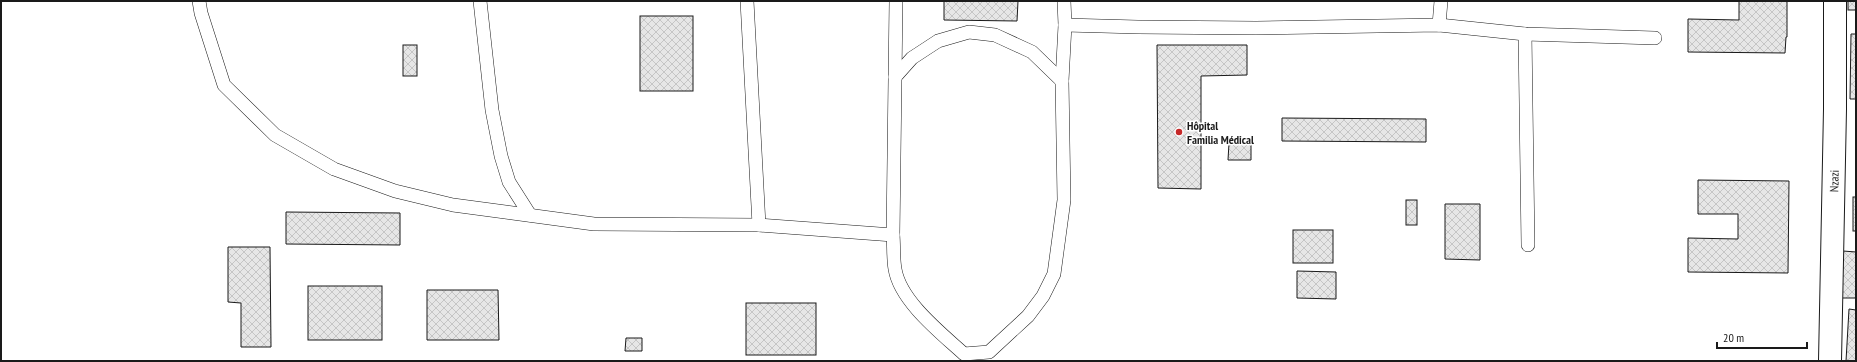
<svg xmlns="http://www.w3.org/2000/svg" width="1857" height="362" viewBox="0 0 1857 362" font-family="'PT Sans Narrow',sans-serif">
  <defs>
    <pattern id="building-cross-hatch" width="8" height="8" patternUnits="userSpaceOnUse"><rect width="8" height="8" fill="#e6e6e6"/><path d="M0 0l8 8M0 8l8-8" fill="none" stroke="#c5c5c5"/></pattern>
  </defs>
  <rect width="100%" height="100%" fill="#fff"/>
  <!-- building -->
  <g fill="url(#building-cross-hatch)" stroke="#1a1a1a">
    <polygon points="944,1 1018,1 1017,21 944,20"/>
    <polygon points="1739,1 1787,1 1787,37 1786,37 1785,53 1688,52 1688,19 1739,20"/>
    <rect x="1848" y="1" width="8" height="9"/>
    <rect x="640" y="16" width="53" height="75"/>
    <polygon points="1851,34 1856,34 1856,99 1850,99"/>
    <rect x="403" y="45" width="14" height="31"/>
    <polygon points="1157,45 1247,45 1247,75 1201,76 1201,189 1158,188"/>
    <polygon points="1282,118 1426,119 1426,142 1282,141"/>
    <polygon points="1229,143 1251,143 1251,160 1228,160"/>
    <polygon points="1698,180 1789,181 1788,273 1688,272 1688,238 1738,239 1738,214 1698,214"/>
    <rect x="1853" y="197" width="3" height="34"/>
    <rect x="1406" y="200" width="11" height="25"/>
    <polygon points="1445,204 1480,204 1480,260 1445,259"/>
    <polygon points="286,212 400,213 400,245 286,244"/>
    <rect x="1293" y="230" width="40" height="33"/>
    <polygon points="228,247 270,247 271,347 241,347 241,303 228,302"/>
    <polygon points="1843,251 1856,252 1856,298 1842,298"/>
    <polygon points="1297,271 1336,272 1336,299 1297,298"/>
    <rect x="308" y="286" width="74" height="54"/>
    <polygon points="427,290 498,290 499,340 427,340"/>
    <rect x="746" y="303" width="70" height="52"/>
    <polygon points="1849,309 1856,310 1856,361 1846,361"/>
    <polygon points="626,338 642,338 642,351 625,351"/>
  </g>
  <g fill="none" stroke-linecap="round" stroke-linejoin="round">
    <!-- lane casing -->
    <g stroke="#1a1a1a" stroke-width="14">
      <g id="lane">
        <polyline points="199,1 201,13 224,85 275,135 334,169 395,191 453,205 594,224 759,225 893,235"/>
        <polyline points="480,1 492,110 501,156 509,182 530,215"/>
        <polyline points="747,1 759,225"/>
        <path d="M896 1 893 235C894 246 893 258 895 269 900 301 941 333 964 354L989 352 1028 316 1043 296 1054 274 1064 200 1062 81 1065 25 1064 1"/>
        <polyline points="1065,25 1138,27 1256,28 1439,25 1525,34 1655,38"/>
        <polyline points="1439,25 1441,1"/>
        <polyline points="1525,34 1528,245"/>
        <polyline points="895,77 912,58 938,41 969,32 995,35 1032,52 1062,81"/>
      </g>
    </g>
    <!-- street casing -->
    <g stroke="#1a1a1a" stroke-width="24">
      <polyline id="street" points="1830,361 1835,109 1835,1"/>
    </g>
    <!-- lane -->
    <use href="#lane" stroke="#fff" stroke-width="13"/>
    <!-- street -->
    <use href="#street" stroke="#fff" stroke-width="22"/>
  </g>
  <!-- markers -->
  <circle fill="#c62828" stroke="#fff" stroke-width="1.5" cx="1179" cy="132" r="4"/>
  <g text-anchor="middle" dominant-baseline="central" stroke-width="3" stroke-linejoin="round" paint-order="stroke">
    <!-- poi labels -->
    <g font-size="12" font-weight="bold" fill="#1a1a1a" stroke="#fff" text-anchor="start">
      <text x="1187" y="125">Hôpital<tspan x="1187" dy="14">Familia Médical</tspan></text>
    </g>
    <!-- street labels -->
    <g font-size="12" fill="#1a1a1a" stroke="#fff">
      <text transform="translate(1834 181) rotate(-89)">Nzazi</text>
    </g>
  </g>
  <!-- border -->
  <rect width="1857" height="362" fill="none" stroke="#1a1a1a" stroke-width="4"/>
  <!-- scale -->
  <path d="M1717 342v6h90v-6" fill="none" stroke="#1a1a1a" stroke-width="2"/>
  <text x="1723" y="342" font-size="12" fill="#1a1a1a" stroke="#ffffff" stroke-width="3" paint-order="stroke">20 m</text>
</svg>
